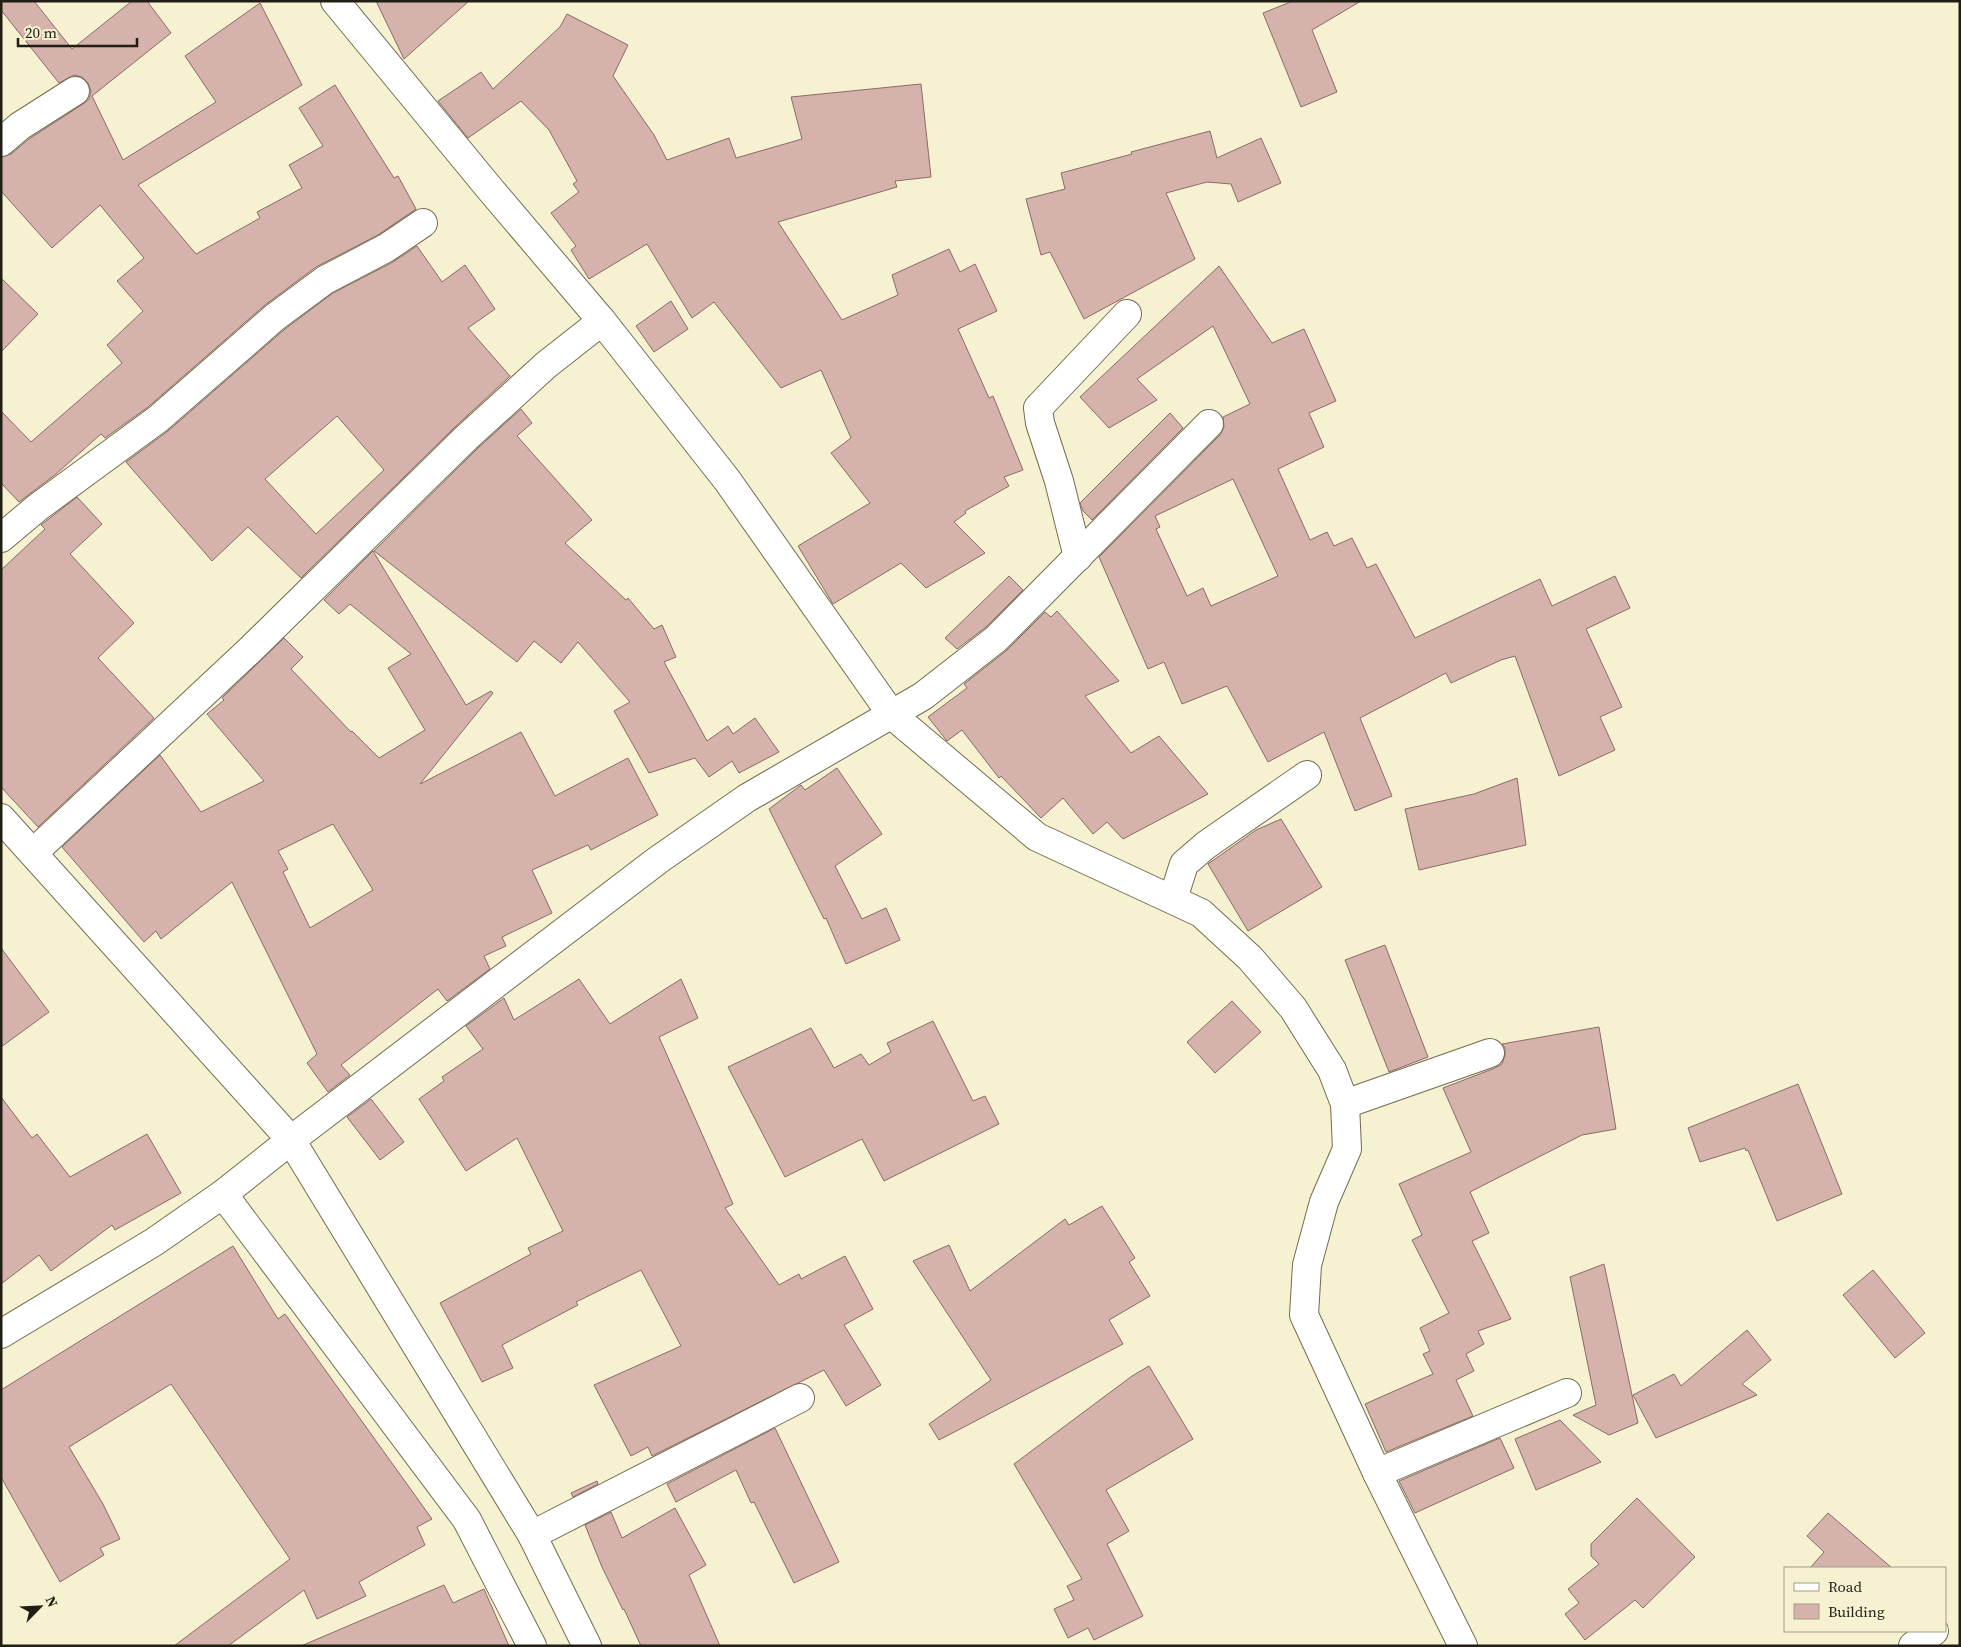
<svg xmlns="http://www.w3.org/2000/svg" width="1961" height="1647" viewBox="0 0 1961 1647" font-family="'Source Serif 4',serif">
  <rect width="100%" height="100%" fill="#f6f1d1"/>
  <!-- building -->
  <g fill="#d5b2ac" stroke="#8b6b66" fill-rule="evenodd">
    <polygon points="1,1 34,1 72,49 132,1 147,1 171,33 92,96 123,160 216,102 185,56 260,3 302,85 138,185 196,254 260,218 257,212 302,188 289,165 323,146 299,108 335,85 394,178 398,176 416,209 378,235 316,267 265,305 148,407 105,438 101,434 56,474 19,502 1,483 1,411 31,442 122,363 107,345 143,311 117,281 144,258 100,205 52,248 1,191 1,157 11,154 29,139 83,104 89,99 91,91 88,83 82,77 74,75 59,83 1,10"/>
    <polygon points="376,1 469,1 404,59"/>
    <polygon points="1293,1 1361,1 1312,30 1337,92 1301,107 1263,13"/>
    <polygon points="567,14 628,45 613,76 654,135 667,160 729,138 736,158 802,139 791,97 921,84 931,177 895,181 897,187 778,222 842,320 898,295 892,275 949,249 960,272 975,264 997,311 958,329 989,398 993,396 1023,470 1004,477 1009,486 965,511 966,513 954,522 985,553 926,588 901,563 833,604 798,546 870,503 831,453 851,438 821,370 781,388 714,302 692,318 647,244 589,279 571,250 576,246 551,213 579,192 573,184 577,181 549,130 521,101 468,138 438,101 481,72 493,89 560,27"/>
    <polygon points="1210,131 1217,158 1261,138 1281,183 1238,202 1231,184 1207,182 1166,193 1195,259 1084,319 1050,252 1041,255 1026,199 1065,189 1061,173 1132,154 1131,152"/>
    <path d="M417 246 442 282 465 265 495 309 468 328 510 376 455 427 301 578 248 527 212 561 126 462 168 431 285 329 333 293 393 262ZM337 416 384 470 316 534 265 479Z"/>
    <path d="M1219 266 1272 343 1304 329 1336 401 1309 413 1324 447 1278 469 1310 540 1327 532 1334 546 1352 538 1367 568 1376 564 1415 638 1540 579 1552 606 1615 576 1630 608 1586 629 1622 707 1600 717 1615 750 1559 776 1515 656 1501 660 1451 683 1446 673 1360 718 1392 796 1355 811 1324 732 1268 762 1227 686 1182 704 1164 662 1148 669 1099 557 1220 435 1224 427 1223 417 1250 404 1213 326 1137 379 1157 400 1109 428 1080 397ZM1233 479 1278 576 1211 606 1203 588 1187 596 1156 529 1160 527 1155 516Z"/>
    <polygon points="1,278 38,314 1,352"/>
    <polygon points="671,301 688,329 654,352 636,326"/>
    <polygon points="521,409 532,423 517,436 592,520 565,543 626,600 628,598 654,629 662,625 676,657 664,662 707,741 728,726 733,734 755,718 779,752 739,773 732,761 709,777 695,758 649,773 614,711 630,702 578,642 561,663 534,641 517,662 374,551 477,449"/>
    <polygon points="1170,413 1183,428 1092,520 1083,511 1080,503"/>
    <polygon points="77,497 102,524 70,554 134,623 98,658 154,718 38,827 1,787 1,570 45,529 41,525"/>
    <path d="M373 551 466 705 491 691 493 693 420 784 521 732 555 796 628 758 658 815 591 850 588 845 532 870 552 913 502 937 506 946 484 956 490 969 447 1001 438 989 341 1065 350 1075 328 1092 307 1063 317 1054 232 882 161 939 156 931 144 942 62 847 160 755 201 812 264 781 207 714 224 700 222 698 284 638 303 657 291 669 351 732 352 731 379 758 425 730 388 668 411 654 350 604 339 614 324 600ZM333 824 373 890 310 928 283 872 288 869 278 851Z"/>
    <polygon points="1009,576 1023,590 986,627 957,649 945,638"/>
    <polygon points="1057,611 1119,681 1085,696 1131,753 1159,736 1208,794 1123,839 1107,822 1093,834 1063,798 1041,818 1001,776 999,778 962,730 947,741 928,717 967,688 964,684 1006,651 1045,612 1051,617"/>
    <polygon points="837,768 882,834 835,866 862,919 886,908 900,940 846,964 826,918 824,919 769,809 801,785 805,790"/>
    <polygon points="1517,778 1526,845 1419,870 1405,809 1474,794"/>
    <polygon points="1281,819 1322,887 1248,931 1208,864 1256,830"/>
    <polygon points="1385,945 1428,1057 1389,1072 1345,960"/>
    <polygon points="1,948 49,1012 1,1047"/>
    <polygon points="579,979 610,1024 681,979 698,1018 659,1037 733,1204 725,1208 779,1285 799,1274 801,1279 845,1256 873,1309 844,1325 881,1385 846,1406 824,1370 652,1456 648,1447 631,1456 594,1385 681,1346 641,1270 576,1302 578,1305 502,1345 513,1368 482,1382 440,1303 531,1254 528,1248 563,1231 517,1138 466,1171 419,1099 444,1081 442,1077 483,1049 466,1026 504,998 514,1020"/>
    <polygon points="1232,1001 1261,1032 1215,1073 1187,1042"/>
    <polygon points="933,1021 973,1101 985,1096 999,1124 884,1181 862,1139 785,1177 728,1067 811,1028 834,1068 861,1054 869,1065 891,1052 887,1043"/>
    <polygon points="1599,1027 1616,1129 1582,1135 1470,1192 1489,1233 1472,1241 1511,1319 1478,1331 1484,1344 1466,1354 1474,1371 1456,1380 1473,1416 1386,1452 1365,1404 1433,1374 1423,1354 1430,1351 1420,1328 1449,1313 1412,1240 1422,1235 1399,1184 1471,1152 1443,1088 1495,1068 1502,1064 1505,1055 1505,1048 1502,1044"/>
    <polygon points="1798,1084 1842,1194 1777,1221 1748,1150 1746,1151 1745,1148 1700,1162 1688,1128"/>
    <polygon points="1,1097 32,1138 37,1134 70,1177 147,1134 181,1193 115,1230 112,1225 51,1271 39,1255 1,1284"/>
    <polygon points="371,1099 404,1142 380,1160 347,1117"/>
    <polygon points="1102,1206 1135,1258 1129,1262 1150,1296 1109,1320 1123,1344 939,1440 929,1424 991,1380 913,1261 949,1245 970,1291 1065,1219 1069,1225"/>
    <polygon points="233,1246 278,1319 285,1314 432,1519 417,1527 425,1545 359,1582 366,1596 317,1619 304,1590 228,1646 174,1646 290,1559 171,1384 69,1447 103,1504 120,1539 100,1548 104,1555 60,1582 1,1477 1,1390"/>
    <polygon points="1604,1264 1638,1423 1609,1435 1573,1415 1596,1405 1570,1277"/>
    <polygon points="1873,1270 1925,1333 1895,1358 1843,1295"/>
    <polygon points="1747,1330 1771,1360 1742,1384 1757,1395 1656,1438 1633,1395 1674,1374 1681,1386"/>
    <polygon points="1149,1366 1193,1439 1106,1490 1129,1531 1107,1544 1143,1616 1094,1640 1088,1628 1068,1638 1054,1609 1074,1600 1067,1586 1082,1579 1014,1464 1132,1376"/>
    <polygon points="1560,1420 1601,1462 1536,1490 1515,1439"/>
    <polygon points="775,1428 839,1562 794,1583 754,1502 751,1503 736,1470 676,1502 667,1484"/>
    <polygon points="1500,1438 1514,1468 1415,1513 1399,1481"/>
    <polygon points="597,1481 598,1484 573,1497 571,1493"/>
    <polygon points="1637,1498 1695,1557 1643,1608 1635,1600 1585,1640 1565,1614 1579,1603 1568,1589 1599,1564 1591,1556 1591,1544"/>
    <polygon points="675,1508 706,1565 689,1575 720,1646 641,1646 624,1609 623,1610 602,1567 585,1525 611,1512 622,1538"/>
    <polygon points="1828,1513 1892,1568 1810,1568 1824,1552 1807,1536"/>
    <polygon points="444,1585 453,1603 484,1589 509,1646 301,1646"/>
  </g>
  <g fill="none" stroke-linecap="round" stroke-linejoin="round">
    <!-- minor casing -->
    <g stroke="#726d51" stroke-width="30">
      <g id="minor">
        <polyline points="335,1 490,189 602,321 727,480 892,715 1037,837 1201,913 1250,958 1293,1008 1332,1070 1345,1104 1347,1149 1324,1202 1307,1265 1304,1315 1377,1473 1463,1646"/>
        <polyline points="1,142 20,126 75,91"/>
        <polyline points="1,538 38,507 158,419 275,317 325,280 386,248 423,223"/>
        <polyline points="1078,557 1059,481 1040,423 1038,408 1127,314"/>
        <polyline points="1,818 291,1140 532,1535 587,1646"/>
        <polyline points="33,853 250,650 466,438 546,365 602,321"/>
        <polyline points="1173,899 1184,864 1206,845 1307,775"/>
        <polyline points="1345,1104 1490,1053"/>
        <polyline points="223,1194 467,1520 532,1646"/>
        <polyline points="1,1334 154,1242 223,1194 291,1140 658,860 747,798 923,696 996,639 1209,424"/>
        <polyline points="1377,1473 1567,1393"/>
        <polyline points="532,1535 800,1398"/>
        <polyline points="1913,1646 1934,1631"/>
      </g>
    </g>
    <!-- minor -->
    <use href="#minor" stroke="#fff" stroke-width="28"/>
  </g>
  <!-- border -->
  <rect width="1961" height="1647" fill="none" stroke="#211f14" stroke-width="5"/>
  <!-- legend -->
  <rect x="1784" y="1567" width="162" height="65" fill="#f6f1d1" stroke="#a19d85"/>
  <rect x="1794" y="1583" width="25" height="8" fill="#ffffff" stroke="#a19d85"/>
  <text x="1828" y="1592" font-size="15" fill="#211f14">Road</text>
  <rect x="1794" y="1604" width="25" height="15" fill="#d5b2ac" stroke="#a19d85"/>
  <text x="1828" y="1617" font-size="15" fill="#211f14">Building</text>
  <!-- north arrow -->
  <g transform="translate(40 1607) rotate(66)" stroke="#f6f1d1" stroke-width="4" paint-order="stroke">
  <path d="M0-4L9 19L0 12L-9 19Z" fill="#211f14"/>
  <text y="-8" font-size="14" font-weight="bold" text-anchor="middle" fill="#211f14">N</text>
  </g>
  <!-- scale -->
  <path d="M18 38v8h119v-8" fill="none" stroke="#211f14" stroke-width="2.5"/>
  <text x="25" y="38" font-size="15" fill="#211f14" stroke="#f6f1d1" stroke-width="4" paint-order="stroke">20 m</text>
</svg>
